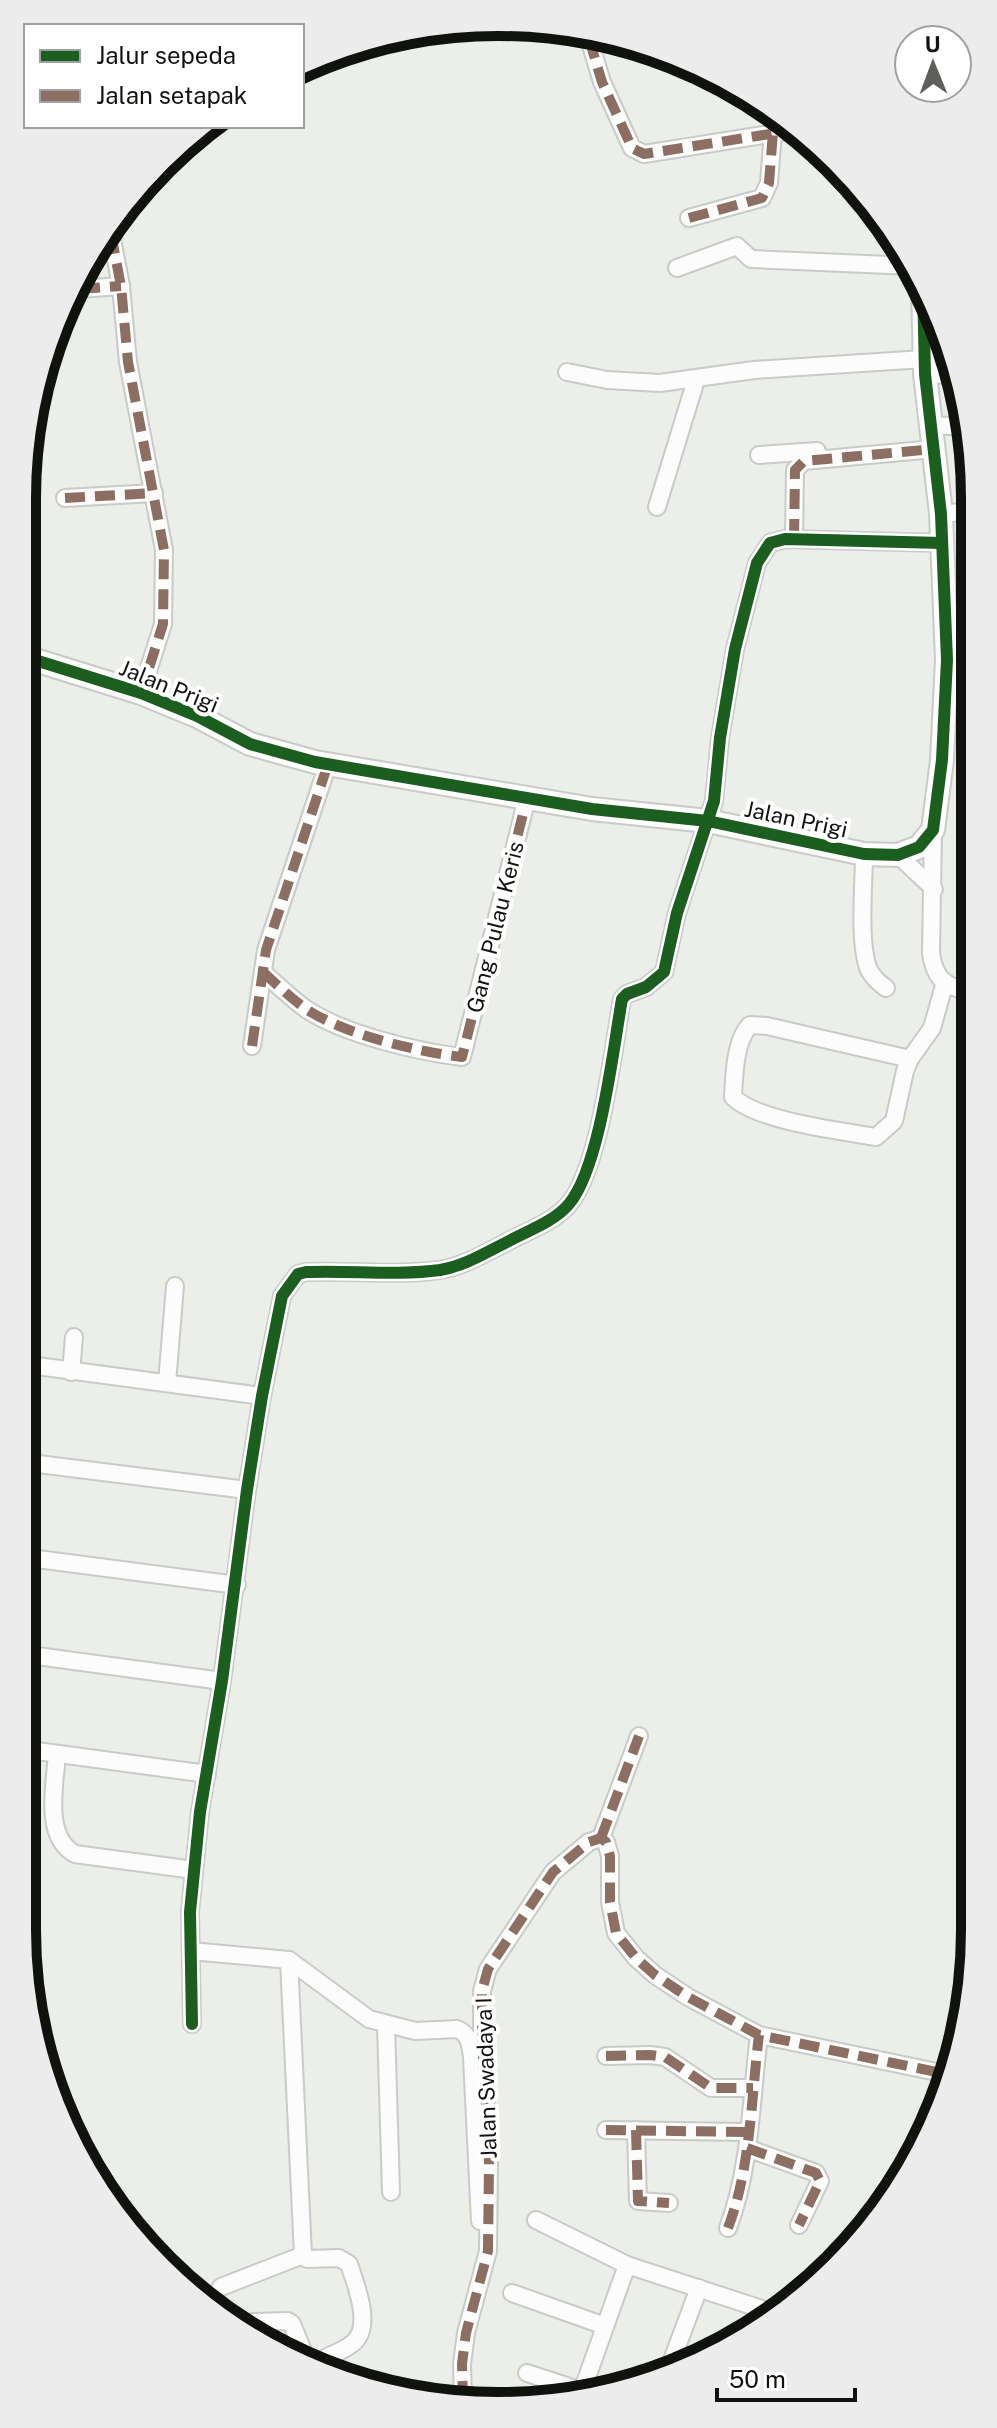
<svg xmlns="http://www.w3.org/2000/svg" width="997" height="2428" viewBox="0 0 997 2428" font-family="'Public Sans',sans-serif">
  <rect width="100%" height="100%" fill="#ebeee9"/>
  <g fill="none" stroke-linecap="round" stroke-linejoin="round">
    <!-- street casing -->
    <g stroke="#c8cbc7" stroke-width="20">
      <g id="street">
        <polyline points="589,39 602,82 632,148 644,154 795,130"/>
        <polyline points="689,218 762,198 769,183 773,132"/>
        <polyline points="111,234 121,286 128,362 164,550 163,624 141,693"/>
        <polyline points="677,268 737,246 751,259 912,266"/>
        <polyline points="80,289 121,286"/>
        <polyline points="567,372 607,380 660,383 754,370 924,359"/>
        <polyline points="925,374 953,375"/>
        <polyline points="932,425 968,427"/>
        <polyline points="759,455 817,451"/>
        <polyline points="65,498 154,493"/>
        <polyline points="657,507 696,380"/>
        <polyline points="941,514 971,511"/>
        <polyline points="794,539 795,470 804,461 934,449"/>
        <polyline points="947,660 971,656"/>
        <path d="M933 830 931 953C935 981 946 987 972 992"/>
        <path d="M864 854C864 884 858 944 869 970 873 978 879 983 886 988"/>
        <polyline points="898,855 934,889"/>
        <path d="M263 972C277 985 291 998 306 1009 343 1034 418 1052 462 1057L527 798"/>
        <polyline points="252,1046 266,950 328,764"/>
        <path d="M910 1059 767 1026 750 1025C735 1040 734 1076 733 1097 757 1121 840 1131 876 1137L894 1121 905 1071 910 1059 932 1028 945 982"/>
        <polyline points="22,1364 262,1396"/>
        <polyline points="71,1372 74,1337"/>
        <polyline points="167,1383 175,1286"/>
        <polyline points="22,1462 247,1490"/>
        <polyline points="22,1557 237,1585"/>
        <polyline points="22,1654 222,1681"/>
        <polyline points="22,1749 207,1774"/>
        <path d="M57 1754C55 1784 43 1837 75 1854L194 1870"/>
        <polyline points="601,1838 639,1736"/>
        <path d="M191 1951 289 1960 369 2019 415 2031 457 2029C470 2034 470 2045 472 2057L480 2221"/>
        <path d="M289 1960 303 2255 307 2259 339 2258 349 2264C356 2285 373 2327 353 2343 342 2352 329 2355 318 2362"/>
        <path d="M192 2024 190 1912 200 1812 222 1681 247 1490 262 1396 282 1296 298 1274 306 1272C351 1270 396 1276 440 1270 464 1266 485 1253 507 1242 527 1231 554 1222 569 1204 600 1167 613 1050 622 999L627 994 646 987 664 972 677 913 714 801 720 738 735 649 757 563 770 543 785 539 942 543"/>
        <polyline points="386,2025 391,2192"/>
        <polyline points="606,2056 650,2055 665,2057 711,2088 753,2088"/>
        <polyline points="606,2130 747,2132"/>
        <polyline points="636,2130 638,2201 669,2203"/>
        <polyline points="747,2148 816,2173 820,2181 799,2225"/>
        <polyline points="536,2220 627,2265 771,2312"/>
        <path d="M728 2228C751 2167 751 2099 759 2035"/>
        <polyline points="221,2287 303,2255"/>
        <polyline points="512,2293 605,2326"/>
        <polyline points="253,2322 288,2321 292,2324 306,2358"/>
        <polyline points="669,2368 699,2288"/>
        <polyline points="527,2373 582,2391"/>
        <polyline points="580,2397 627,2265"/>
        <polyline points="463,2401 462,2364 466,2333 488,2251 489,2164 482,2035 482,1991 488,1969 553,1872 589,1842 601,1838 606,1842 610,1856 610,1902 616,1933 636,1958 655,1975 688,1997 759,2035 951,2075"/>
      </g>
    </g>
    <!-- secondary casing -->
    <g stroke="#c8cbc7" stroke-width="26">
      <polyline id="secondary" points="22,656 141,693 197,716 250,744 315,762 592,809 708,821 864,854 898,855 919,847 933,830 942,760 947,660 941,514 925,374 923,284"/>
    </g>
    <!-- street -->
    <use href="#street" stroke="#fcfcfc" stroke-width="16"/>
    <!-- secondary -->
    <use href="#secondary" stroke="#fcfcfc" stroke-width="22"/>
    <!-- quiet -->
    <g stroke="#8d6e63" stroke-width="10" stroke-dasharray="20 10" stroke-linecap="butt">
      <polyline points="589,39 602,82 632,148 644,154 795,130"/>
      <polyline points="689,218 762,198 769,183 773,132"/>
      <polyline points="111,234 121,286 128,362 164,550 163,624 141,693"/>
      <polyline points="80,289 121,286"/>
      <polyline points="65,498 154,493"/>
      <polyline points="794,539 795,470 804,461 934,449"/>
      <path d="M263 972C277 985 291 998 306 1009 343 1034 418 1052 462 1057L527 798"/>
      <polyline points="252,1046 266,950 328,764"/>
      <polyline points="601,1838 639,1736"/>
      <polyline points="606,2056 650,2055 665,2057 711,2088 753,2088"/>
      <polyline points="606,2130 747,2132"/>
      <polyline points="636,2130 638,2201 669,2203"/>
      <polyline points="747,2148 816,2173 820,2181 799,2225"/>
      <path d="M728 2228C751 2167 751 2099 759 2035"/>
      <polyline points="463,2401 462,2364 466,2333 488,2251 489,2164 482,2035 482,1991 488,1969 553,1872 589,1842 601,1838 606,1842 610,1856 610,1902 616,1933 636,1958 655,1975 688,1997 759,2035 951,2075"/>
    </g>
    <!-- cycleway casing -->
    <g stroke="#fff" stroke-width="17">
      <g id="cycleway">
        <polyline points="22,656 141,693 197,716 250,744 315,762 592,809 708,821 864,854 898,855 919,847 933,830 942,760 947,660 941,514 925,374 923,284"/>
        <path d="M192 2024 190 1912 200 1812 222 1681 247 1490 262 1396 282 1296 298 1274 306 1272C351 1270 396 1276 440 1270 464 1266 485 1253 507 1242 527 1231 554 1222 569 1204 600 1167 613 1050 622 999L627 994 646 987 664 972 677 913 714 801 720 738 735 649 757 563 770 543 785 539 942 543"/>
      </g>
    </g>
    <!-- cycleway -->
    <use href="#cycleway" stroke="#1b5e20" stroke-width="12"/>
  </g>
  <g text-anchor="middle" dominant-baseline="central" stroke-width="8" stroke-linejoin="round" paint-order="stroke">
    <!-- street labels -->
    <g font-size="22" fill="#10120e" stroke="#fff">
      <text transform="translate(169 686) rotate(22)">Jalan Prigi</text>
      <text transform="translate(796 819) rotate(12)">Jalan Prigi</text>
      <text transform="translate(495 927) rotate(-76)">Gang Pulau Keris</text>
      <text transform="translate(486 2078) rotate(-92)">Jalan Swadaya I</text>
    </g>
  </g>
  <!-- crop -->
  <path d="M0 0H997V2428H0ZM498 36H499A462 462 0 0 1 961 498V1930A462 462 0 0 1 499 2392H498A462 462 0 0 1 36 1930V498A462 462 0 0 1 498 36Z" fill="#ececec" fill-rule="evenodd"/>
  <path fill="none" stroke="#10120e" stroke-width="10" d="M498 36H499A462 462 0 0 1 961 498V1930A462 462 0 0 1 499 2392H498A462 462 0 0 1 36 1930V498A462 462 0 0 1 498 36Z"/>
  <!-- legend -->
  <rect x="24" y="24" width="280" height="104" fill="#ffffff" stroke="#9fa09f" stroke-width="2"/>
  <rect x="40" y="50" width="40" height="12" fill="#1b5e20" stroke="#9fa09f" stroke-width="2"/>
  <text x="96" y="64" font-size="24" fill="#10120e">Jalur sepeda</text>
  <rect x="40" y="90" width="40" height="12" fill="#8d6e63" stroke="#9fa09f" stroke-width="2"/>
  <text x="96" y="104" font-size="24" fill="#10120e">Jalan setapak</text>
  <!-- north arrow -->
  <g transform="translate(933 64) rotate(359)"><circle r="38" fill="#ffffff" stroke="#9fa09f" stroke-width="2"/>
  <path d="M0-6L14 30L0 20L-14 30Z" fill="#5d5f5b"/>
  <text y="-12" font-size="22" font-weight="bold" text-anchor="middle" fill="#10120e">U</text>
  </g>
  <!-- scale -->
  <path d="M717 2388v12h138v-12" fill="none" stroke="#10120e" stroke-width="4"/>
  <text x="729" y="2388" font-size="24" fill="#10120e" stroke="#ffffff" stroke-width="6" paint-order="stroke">50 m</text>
</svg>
